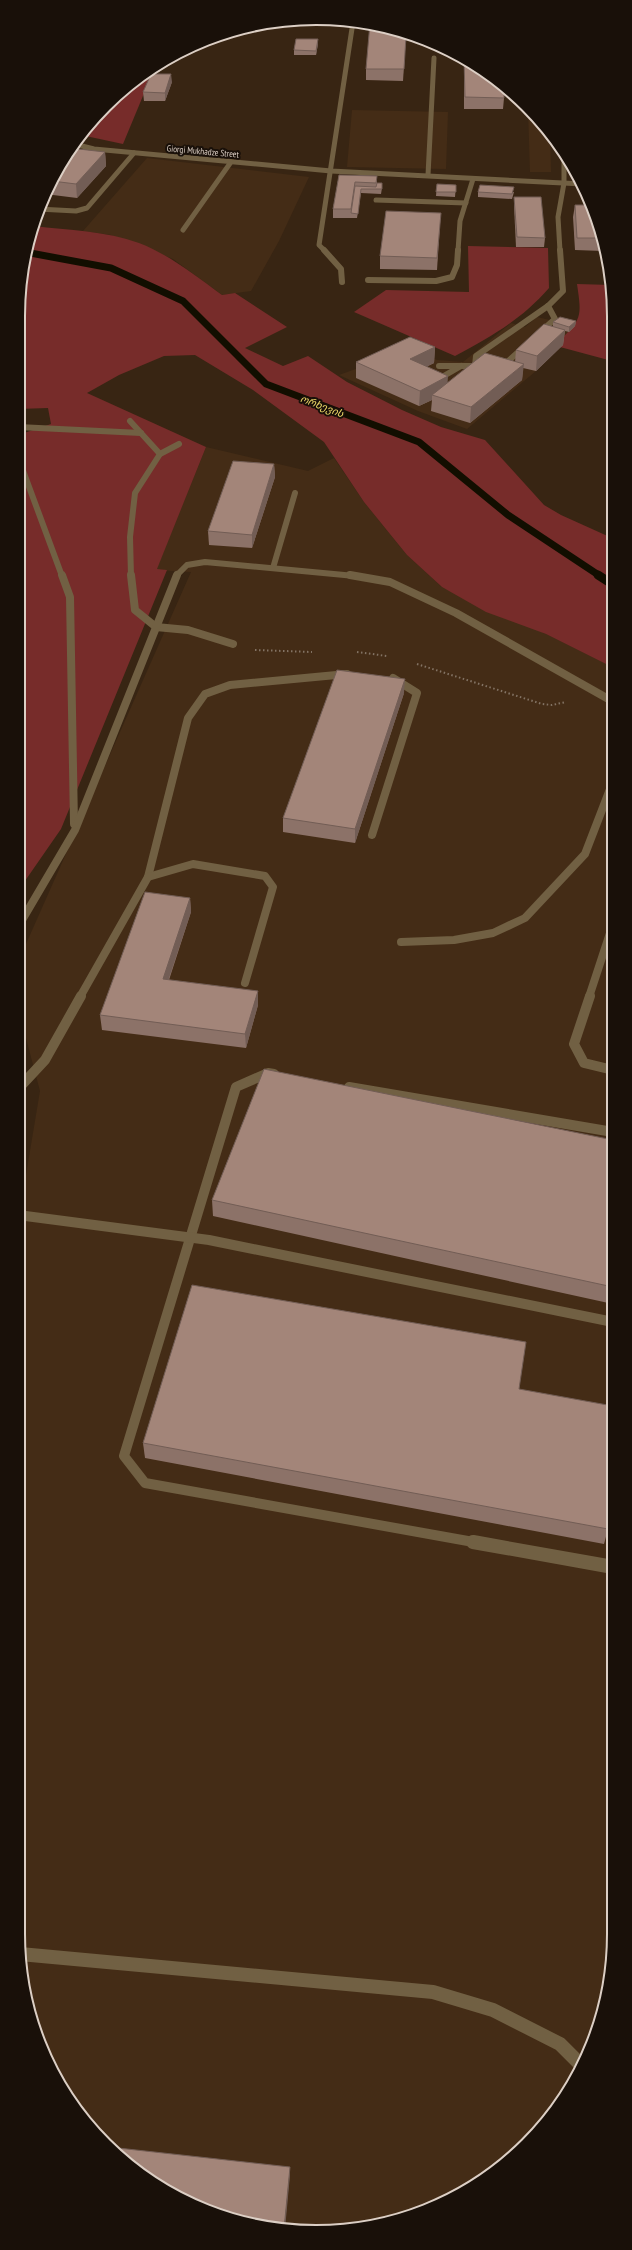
<svg xmlns="http://www.w3.org/2000/svg" width="632" height="2250" viewBox="0 0 632 2250" font-family="'PT Sans Narrow','Noto Sans Georgian',sans-serif">
  <rect width="100%" height="100%" fill="#382513"/>
  <!-- built -->
  <g fill="#442c16">
    <polygon points="528,109 540,119 550,134 551,172 530,172"/>
    <polygon points="352,110 448,112 446,169 347,167"/>
    <polygon points="147,158 309,177 279,241 251,291 222,295 173,259 111,235 83,231"/>
    <polygon points="537,317 575,326 557,343 536,371 467,429 418,411 339,375 364,366 403,346 437,360 463,362 511,323 525,327"/>
    <polygon points="206,447 308,471 334,458 364,502 407,555 442,587 546,634 612,667 614,1934 608,1992 591,2048 564,2099 497,2171 448,2201 393,2222 296,2231 239,2222 135,2171 92,2131 41,2048 24,1992 18,1934 18,1191 26,1175 40,1091 18,1008 18,962 191,572 156,570"/>
  </g>
  <!-- green -->
  <g fill="#772c2a">
    <polygon points="137,79 150,79 123,144 81,135 105,105"/>
    <path d="M33 226C69 230 106 231 139 243 170 255 196 276 222 295L235 293 287 327 245 348 283 366 308 356 347 382 402 410 441 427 485 440 544 505 561 515 612 538V667L546 634 486 612 442 587 407 555 364 502 324 442 253 390 195 355 164 356 119 375 87 393 206 447 157 569 167 570 61 829 18 891V435L51 424 48 408 18 409V316L24 258Z"/>
    <path d="M468 246 548 248 549 288C521 320 492 336 455 356L354 312 386 290 469 292Z"/>
    <path d="M577 284 611 285 612 361 560 347 557 343C582 319 582 318 577 284Z"/>
  </g>
  <g fill="none" stroke-linecap="round" stroke-linejoin="round">
    <!-- stream-far1 -->
    <polyline stroke="#120e00" stroke-width="7" points="25,252 111,268 183,301 266,384 419,442 508,515 600,576"/>
    <!-- stream -->
    <polyline stroke="#120e00" stroke-width="9" points="598,575 612,584"/>
    <!-- path -->
    <g stroke="#837364" stroke-width="2" stroke-dasharray="1.5 2.5" stroke-linecap="butt">
      <polyline points="255,650 312,652"/>
      <polyline points="357,652 387,656"/>
      <polyline points="417,664 542,704 552,705 566,702"/>
    </g>
    <!-- minor-far4 -->
    <g stroke="#716043" stroke-width="5">
      <polyline points="160,66 161,63"/>
      <polyline points="74,144 94,149 331,171 583,184"/>
      <polyline points="428,175 434,58"/>
      <polyline points="376,200 466,203"/>
      <polyline points="38,209 76,211 87,208 134,153"/>
      <polyline points="183,230 231,162"/>
      <polyline points="325,251 319,245 353,22"/>
      <polyline points="458,251 460,221 473,179"/>
      <polyline points="560,251 558,217 564,183 564,156"/>
    </g>
    <!-- minor-far3 -->
    <g stroke="#716043" stroke-width="6">
      <polyline points="324,250 341,269 342,282"/>
      <polyline points="368,280 436,281 452,277 457,265 458,250"/>
      <polyline points="538,334 555,319 548,306"/>
      <polyline points="525,346 505,364 475,366 476,356 548,306 563,291 560,250"/>
      <polyline points="439,366 475,366"/>
      <polyline points="442,377 461,366"/>
      <polyline points="130,421 160,454"/>
      <polyline points="18,427 141,433"/>
      <polyline points="18,457 62,576"/>
      <polyline points="273,568 295,493"/>
      <polyline points="131,576 130,537 135,493 160,454 179,444"/>
      <polyline points="176,576 187,565 205,562 355,576"/>
    </g>
    <!-- minor-far2 -->
    <g stroke="#716043" stroke-width="8">
      <polyline points="62,575 70,597 74,824"/>
      <polyline points="131,575 135,610 156,627 188,630 233,644"/>
      <polyline points="350,575 390,582 456,613 612,701"/>
      <polyline points="372,835 417,693 393,678"/>
      <polyline points="148,877 188,718 205,694 230,685 347,674"/>
      <polyline points="18,927 75,830 177,575"/>
      <polyline points="401,942 454,940 493,933 525,918 585,854 612,784"/>
      <polyline points="80,997 148,877 193,864 265,876 273,887 245,983"/>
      <polyline points="589,997 612,927"/>
    </g>
    <!-- minor-far1 -->
    <g stroke="#716043" stroke-width="10">
      <polyline points="590,996 574,1044 584,1063 613,1070"/>
      <polyline points="274,1074 268,1073 236,1087 124,1456 145,1483 479,1543"/>
      <polyline points="349,1087 613,1132"/>
      <polyline points="18,1089 45,1060 81,996"/>
      <polyline points="18,1215 209,1240 613,1322"/>
    </g>
    <!-- minor -->
    <g stroke="#716043" stroke-width="14">
      <polyline points="473,1542 613,1567"/>
      <polyline points="20,1954 433,1992 493,2010 560,2044 582,2066"/>
    </g>
  </g>
  <!-- wall -->
  <g fill="#8c7268">
    <polygon points="316,18 333,20 332,26 300,26 300,20"/>
    <polygon points="406,36 403,81 366,80 366,69"/>
    <polygon points="318,44 316,55 294,55 294,50"/>
    <polygon points="464,57 465,58 504,98 503,109 464,109"/>
    <polygon points="172,82 165,101 144,101 143,92"/>
    <polygon points="68,151 105,152 106,166 77,198 45,194"/>
    <polygon points="339,175 377,176 377,183 382,188 381,194 361,193 357,218 333,218 333,209"/>
    <polygon points="437,184 456,185 455,197 436,196"/>
    <polygon points="478,192 514,192 512,199 478,197"/>
    <polygon points="514,197 545,238 544,247 516,247 514,206"/>
    <polygon points="575,205 590,205 603,251 575,250 573,217"/>
    <polygon points="440,225 437,270 380,269 380,256"/>
    <polygon points="576,321 575,326 569,332 565,331 563,345 536,371 523,368 522,380 470,423 431,411 432,400 419,406 356,378 356,362 435,347 434,363 426,367 448,383 515,362 516,350 553,326 553,322"/>
    <polygon points="274,464 275,477 252,548 209,545 208,531"/>
    <polygon points="404,693 355,843 283,832 283,818"/>
    <polygon points="190,898 191,912 169,980 258,1005 246,1048 102,1030 100,1015"/>
    <polygon points="613,1140 613,1304 213,1216 212,1200"/>
    <polygon points="519,1389 608,1529 604,1544 145,1458 143,1443"/>
  </g>
  <!-- shaded-wall -->
  <g fill="#725d55">
    <polygon points="332,20 333,20 332,26"/>
    <polygon points="318,39 318,44 316,55 316,51"/>
    <polygon points="171,74 172,82 165,101 165,93"/>
    <polygon points="105,152 106,166 77,198 76,184"/>
    <polygon points="576,321 575,326 569,332 569,327"/>
    <polygon points="565,330 563,345 536,371 537,356"/>
    <polygon points="435,347 434,363 409,375 410,359"/>
    <polygon points="524,364 522,380 470,423 471,407"/>
    <polygon points="448,376 447,392 432,395 432,400 419,406 420,391"/>
    <polygon points="274,464 275,477 252,548 252,535"/>
    <polygon points="405,679 404,693 355,843 355,829"/>
    <polygon points="190,898 191,912 164,993 163,979"/>
    <polygon points="258,991 258,1005 246,1048 245,1034"/>
    <polygon points="290,2167 290,2175 285,2229 284,2229"/>
  </g>
  <!-- building -->
  <g fill="#a38579" stroke="#725d55">
    <polygon points="370,23 374,24 406,36 404,69 366,69"/>
    <polygon points="296,39 318,39 316,51 294,50"/>
    <polygon points="464,58 504,90 504,98 465,97"/>
    <polygon points="151,74 171,74 165,93 143,92"/>
    <polygon points="70,148 105,152 76,184 52,181 68,151"/>
    <polygon points="339,175 377,176 376,183 355,182 351,209 333,209"/>
    <polygon points="377,183 382,183 382,189 361,189 358,214 351,213 355,186 376,187"/>
    <polygon points="437,184 456,185 456,192 436,192"/>
    <polygon points="480,185 514,187 512,194 478,192"/>
    <polygon points="514,197 541,197 545,238 517,237"/>
    <polygon points="575,205 590,205 600,238 577,238"/>
    <polygon points="386,211 441,213 437,258 380,256"/>
    <polygon points="560,317 576,321 569,327 553,322"/>
    <polygon points="544,324 565,330 537,356 516,350"/>
    <polygon points="410,337 435,347 410,359 448,376 420,391 356,362"/>
    <polygon points="485,353 524,364 471,407 432,395"/>
    <polygon points="233,461 274,464 252,535 208,531"/>
    <polygon points="337,670 405,679 355,829 283,818"/>
    <polygon points="145,892 190,898 163,979 258,991 245,1034 100,1015"/>
    <polygon points="264,1069 613,1140 613,1287 212,1200"/>
    <polygon points="192,1285 526,1342 519,1389 613,1406 613,1474 608,1529 143,1443"/>
    <polygon points="109,2147 290,2167 284,2229 239,2222 184,2201 135,2171"/>
  </g>
  <g text-anchor="middle" dominant-baseline="central" stroke-width="4" stroke-linejoin="round" paint-order="stroke">
    <!-- far-street labels -->
    <g font-size="9" fill="#dccfc5" stroke="#191009">
      <text transform="translate(203 151) rotate(5)">Giorgi Mukhadze Street</text>
    </g>
    <!-- far-water labels -->
    <g font-size="10" font-style="italic" fill="#f1dd6a" stroke="#191009">
      <text transform="translate(322 406) rotate(21)">ორხევის</text>
    </g>
  </g>
  <!-- crop -->
  <path d="M0 0H632V2250H0ZM316 25H316A291 291 0 0 1 607 316V1934A291 291 0 0 1 316 2225H316A291 291 0 0 1 25 1934V316A291 291 0 0 1 316 25Z" fill="#191009" fill-rule="evenodd"/>
  <path fill="none" stroke="#dccfc5" stroke-width="2" d="M316 25H316A291 291 0 0 1 607 316V1934A291 291 0 0 1 316 2225H316A291 291 0 0 1 25 1934V316A291 291 0 0 1 316 25Z"/>
</svg>
